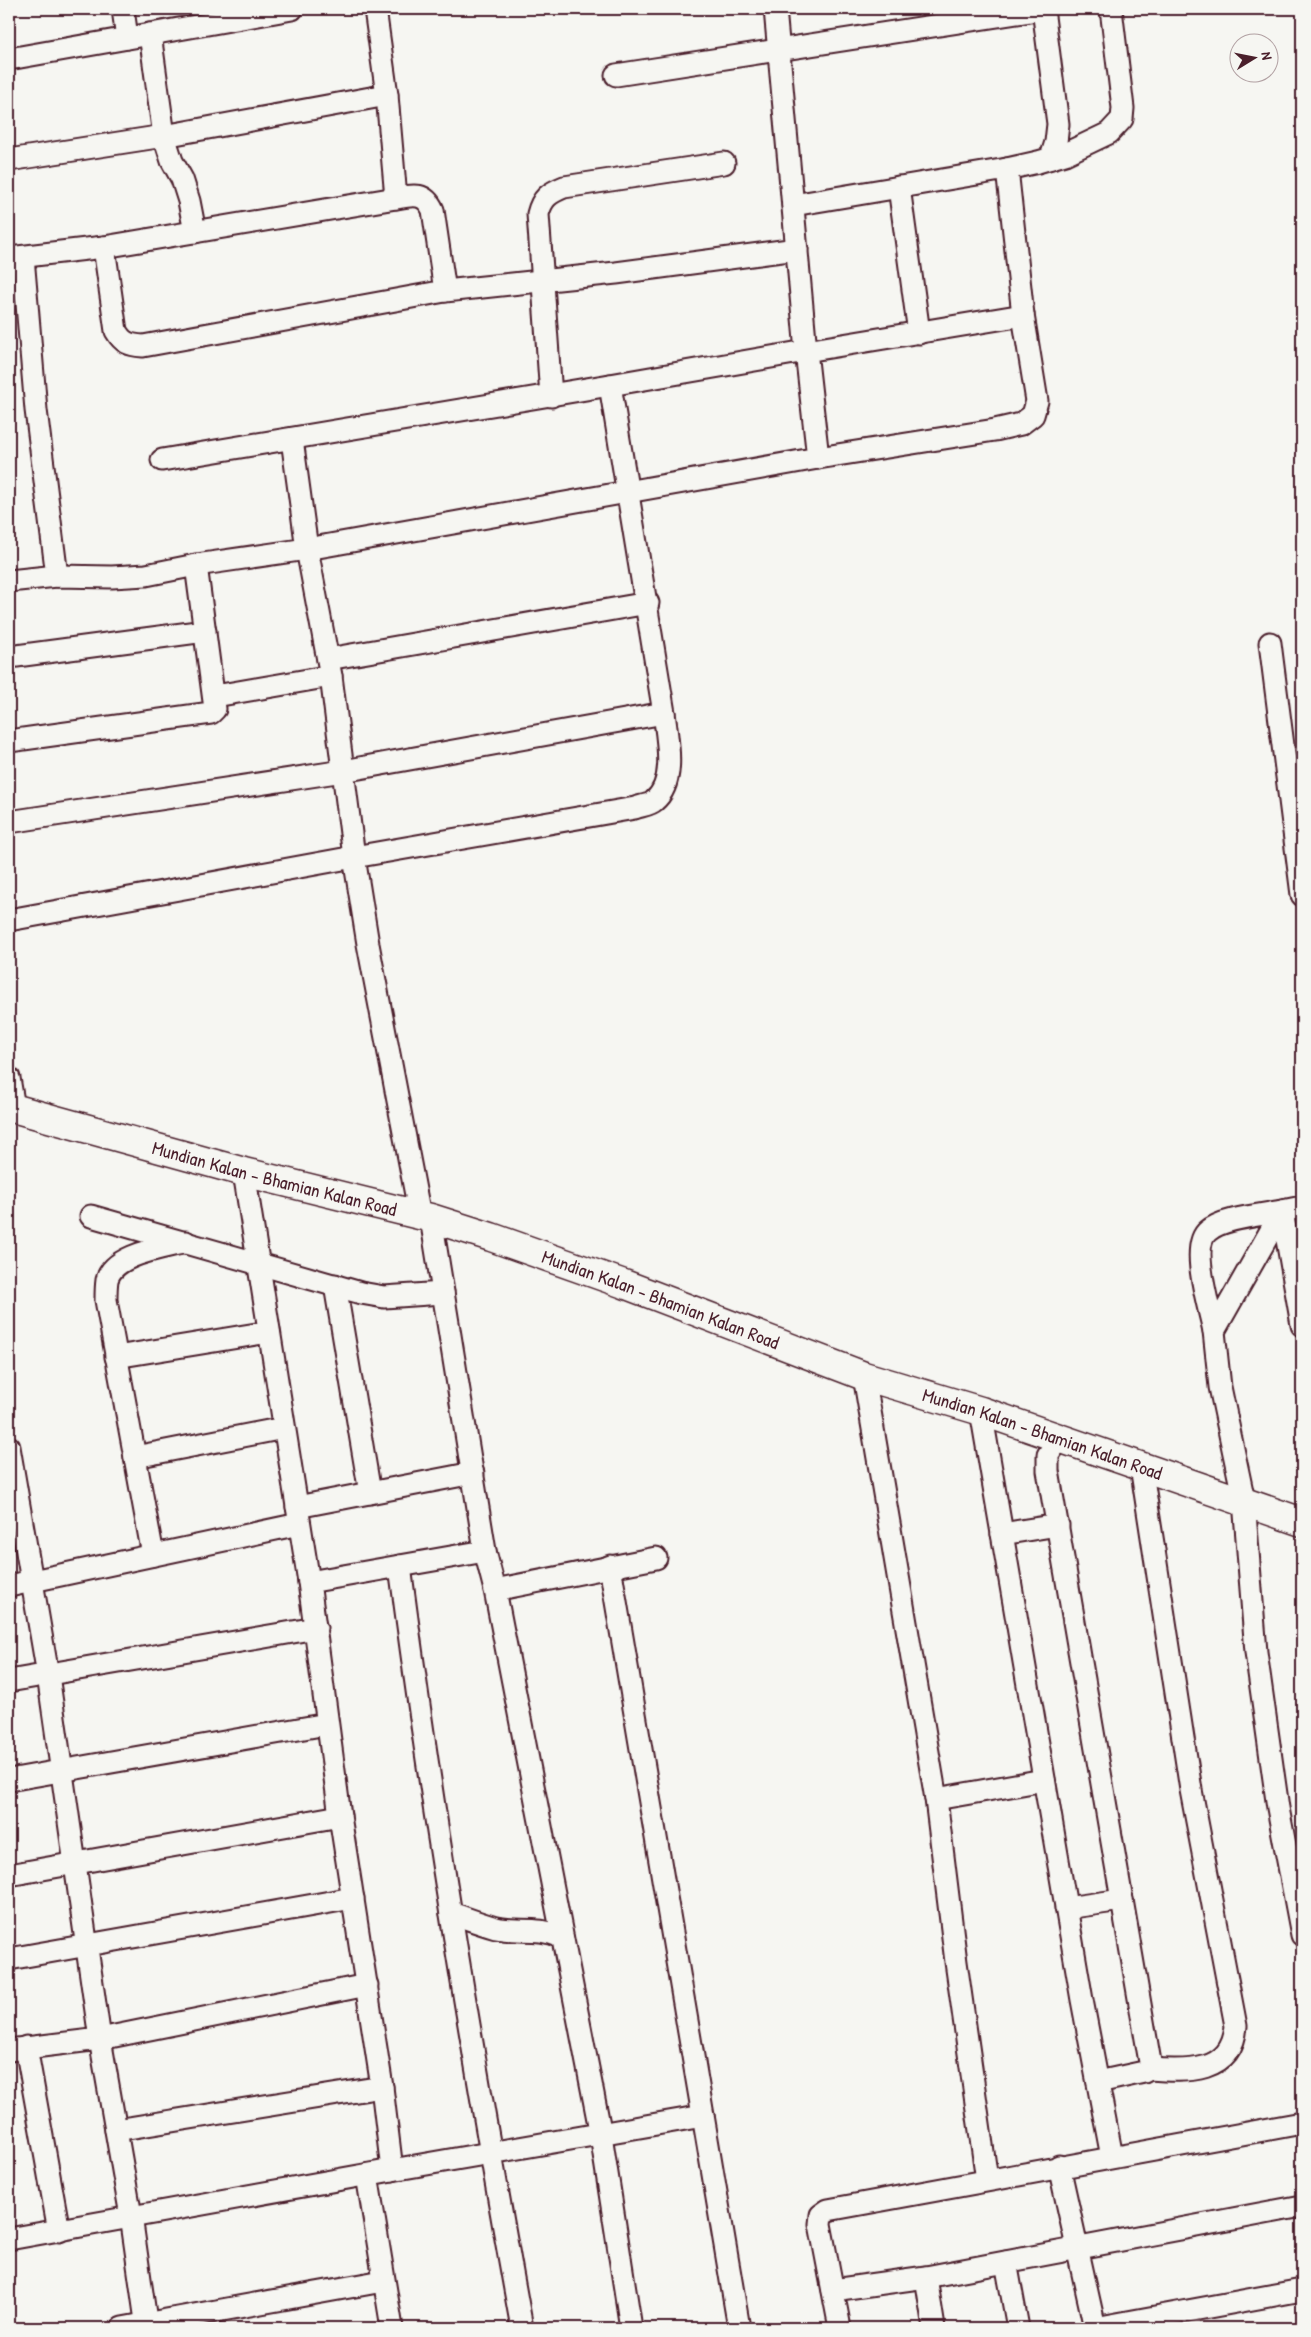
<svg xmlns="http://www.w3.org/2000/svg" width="1311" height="2337" viewBox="0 0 1311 2337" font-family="'Patrick Hand',sans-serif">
  <rect width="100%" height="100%" fill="#f6f6f2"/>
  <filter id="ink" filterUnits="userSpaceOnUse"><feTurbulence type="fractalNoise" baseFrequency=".02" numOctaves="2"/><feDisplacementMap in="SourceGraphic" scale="10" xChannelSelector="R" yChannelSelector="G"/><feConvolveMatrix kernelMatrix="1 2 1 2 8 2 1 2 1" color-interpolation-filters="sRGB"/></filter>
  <g filter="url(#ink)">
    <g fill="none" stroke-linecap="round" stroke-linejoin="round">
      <!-- street casing -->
      <g stroke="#4a1f2b" stroke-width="25">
        <g id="street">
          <polyline points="123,9 127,38"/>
          <polyline points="1043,9 1058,124 1056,142 1051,158"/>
          <polyline points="150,34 164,136 172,161 182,179 189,201 195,232"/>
          <polyline points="9,59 292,9"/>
          <polyline points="616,75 1043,9"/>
          <polyline points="9,160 164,136 387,95"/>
          <polyline points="899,187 919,333"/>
          <path d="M396 198C413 195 425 192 433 210L445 291"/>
          <polyline points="793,205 1007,169 1038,162 1065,154 1109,133 1122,119 1123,108 1111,9"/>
          <path d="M104 247 116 331C123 343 129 345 143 346L445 291 616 273 797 249"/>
          <polyline points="23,257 36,410 57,576"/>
          <polyline points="9,258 104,247 396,198 387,95 375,9"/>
          <path d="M551 396 538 214C542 198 549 193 564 187L724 163"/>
          <polyline points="292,439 307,549 331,676 354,857 368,944 420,1216"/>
          <polyline points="818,458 995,430 1021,424 1033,415 1037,401 1023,315 1007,169"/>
          <polyline points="162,460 610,385"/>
          <polyline points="9,581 57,576 112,577 146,575 196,565"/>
          <polyline points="1270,643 1302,895"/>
          <polyline points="9,657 205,631"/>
          <polyline points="328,659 648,603"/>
          <polyline points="215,696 331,676"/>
          <polyline points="9,741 211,713 215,709 196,565 307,549 818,458 806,351 1023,315"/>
          <polyline points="9,822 343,771 664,713 610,385 806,351 775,9"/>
          <path d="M9 920 354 857 635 808C640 806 650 805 654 801 677 782 667 738 664 713"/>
          <polyline points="9,1078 14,1108"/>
          <polyline points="244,1172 309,1582"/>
          <polyline points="1302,1207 1282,1211 1214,1331 1220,1387 1244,1501 1256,1652 1278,1808 1302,1935"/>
          <polyline points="91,1216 361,1293 384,1297 443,1293"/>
          <polyline points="431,1218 485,1551 309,1582 340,1816 382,2087 392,2170 703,2116"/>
          <polyline points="335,1285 370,1493"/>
          <path d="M1214 1331C1210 1310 1189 1246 1208 1231 1222 1218 1263 1215 1282 1211L1302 1325"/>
          <polyline points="116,1357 269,1332"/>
          <polyline points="864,1376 936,1799 956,1962 987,2180"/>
          <polyline points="981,1411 1082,2000 1112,2157"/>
          <polyline points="1060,1438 1048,1455 1048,1471 1150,2062 1149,2069 1144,2072 1098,2082"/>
          <polyline points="9,1447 48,1675 100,2039 131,2216 147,2328"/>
          <polyline points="135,1457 284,1428"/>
          <path d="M1141 1466 1191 1790 1236 2026C1232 2074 1187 2072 1149 2069"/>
          <polyline points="297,1507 473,1473"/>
          <polyline points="1002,1534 1058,1525"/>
          <polyline points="485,1551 495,1590 656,1558"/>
          <path d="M153 1555 106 1300C106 1294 106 1287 107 1280 113 1254 164 1248 186 1242"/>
          <path d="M400 1566C433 1821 476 2075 522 2328"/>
          <polyline points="610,1566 739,2328"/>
          <polyline points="9,1586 299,1524"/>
          <polyline points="495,1590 601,2135 631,2328"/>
          <polyline points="9,1681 316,1628"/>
          <polyline points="9,1780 327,1724"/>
          <polyline points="936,1799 1044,1780"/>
          <polyline points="9,1875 340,1816"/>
          <polyline points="1066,1908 1122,1900"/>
          <path d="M451 1913C466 1918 481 1924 496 1928 521 1933 536 1926 562 1937"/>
          <polyline points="9,1959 353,1898"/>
          <polyline points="26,2047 59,2231"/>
          <polyline points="9,2050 100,2039 367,1985"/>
          <polyline points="116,2130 382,2087"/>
          <polyline points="1059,2166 1095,2328"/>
          <polyline points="367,2175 392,2328"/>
          <polyline points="9,2239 392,2170"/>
          <polyline points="1006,2262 1018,2328"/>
          <polyline points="926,2277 934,2328"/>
          <polyline points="833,2290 926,2277 1302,2206"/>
          <polyline points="122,2328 383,2281"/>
          <polyline points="840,2328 820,2224 821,2215 828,2210 1302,2123"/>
          <polyline points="1095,2328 1302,2290"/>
        </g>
      </g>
      <!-- secondary casing -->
      <g stroke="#4a1f2b" stroke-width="31">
        <g id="secondary">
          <path id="s1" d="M9 1107 244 1172 431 1218 491 1237 624 1284 864 1376 981 1411 1302 1522"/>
        </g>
      </g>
      <!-- street -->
      <use href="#street" stroke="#f6f6f2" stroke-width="21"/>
      <!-- secondary -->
      <use href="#secondary" stroke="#f6f6f2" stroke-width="28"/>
    </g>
  </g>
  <g text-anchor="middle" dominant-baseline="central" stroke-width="4" stroke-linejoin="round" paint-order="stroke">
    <!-- street labels -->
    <g font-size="19" fill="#4a1f2b" stroke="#f6f6f2">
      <text stroke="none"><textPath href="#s1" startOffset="275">Mundian Kalan - Bhamian Kalan Road</textPath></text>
      <text stroke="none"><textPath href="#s1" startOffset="680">Mundian Kalan - Bhamian Kalan Road</textPath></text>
      <text stroke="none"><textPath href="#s1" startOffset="1085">Mundian Kalan - Bhamian Kalan Road</textPath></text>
    </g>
  </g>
  <!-- margin -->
  <rect width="1311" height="2337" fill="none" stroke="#f6f6f2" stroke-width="30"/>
  <rect x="15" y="15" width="1281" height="2307" fill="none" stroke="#4a1f2b" stroke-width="2" filter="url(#ink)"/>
  <!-- north arrow -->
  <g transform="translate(1254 58) rotate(80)"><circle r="24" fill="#f6f6f2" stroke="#b1a0a2"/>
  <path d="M0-4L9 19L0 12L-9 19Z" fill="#4a1f2b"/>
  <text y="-8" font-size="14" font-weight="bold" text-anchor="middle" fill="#4a1f2b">N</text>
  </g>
</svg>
